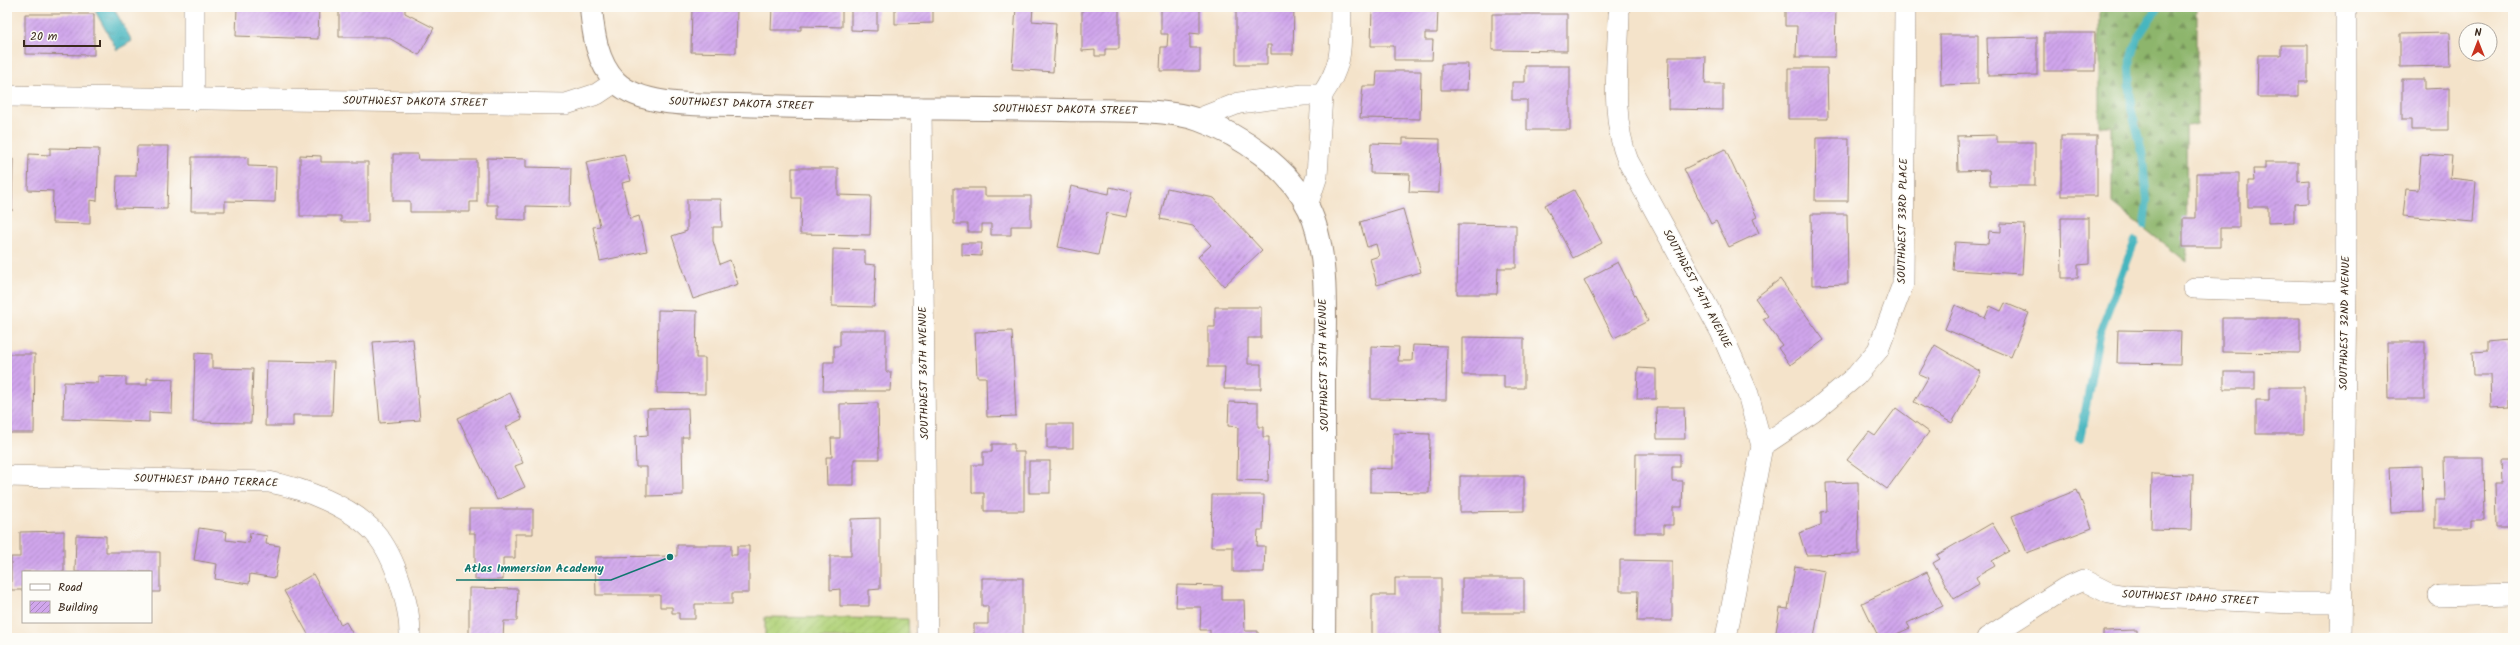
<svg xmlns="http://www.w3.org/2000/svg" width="2520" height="645" viewBox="0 0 2520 645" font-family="Kalam,sans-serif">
  <defs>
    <pattern id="forest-firs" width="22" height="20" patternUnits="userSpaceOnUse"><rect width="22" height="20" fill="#8db56c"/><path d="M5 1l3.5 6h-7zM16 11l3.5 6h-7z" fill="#749358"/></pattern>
    <pattern id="garden-furrows" width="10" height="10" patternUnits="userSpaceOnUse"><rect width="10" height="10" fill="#b2d37c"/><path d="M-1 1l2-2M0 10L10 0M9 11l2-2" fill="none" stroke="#9ab56b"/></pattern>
    <pattern id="water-ripples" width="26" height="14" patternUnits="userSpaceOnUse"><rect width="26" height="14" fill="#47b6bf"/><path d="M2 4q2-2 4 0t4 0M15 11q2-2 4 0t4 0" fill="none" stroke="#3c949b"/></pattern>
    <pattern id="building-hatch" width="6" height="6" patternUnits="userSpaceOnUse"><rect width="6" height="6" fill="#d0a6ec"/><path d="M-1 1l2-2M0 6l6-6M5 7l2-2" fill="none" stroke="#aa87bf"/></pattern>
  </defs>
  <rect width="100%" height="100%" fill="#fdfcf7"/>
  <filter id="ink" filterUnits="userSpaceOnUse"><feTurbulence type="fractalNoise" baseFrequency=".025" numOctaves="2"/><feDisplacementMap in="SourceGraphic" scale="8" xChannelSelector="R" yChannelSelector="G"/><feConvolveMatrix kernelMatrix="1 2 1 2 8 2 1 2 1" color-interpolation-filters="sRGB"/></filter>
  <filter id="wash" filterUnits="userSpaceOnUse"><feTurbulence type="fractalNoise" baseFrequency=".012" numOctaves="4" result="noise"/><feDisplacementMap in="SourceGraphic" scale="16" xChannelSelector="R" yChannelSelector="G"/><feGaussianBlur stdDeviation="0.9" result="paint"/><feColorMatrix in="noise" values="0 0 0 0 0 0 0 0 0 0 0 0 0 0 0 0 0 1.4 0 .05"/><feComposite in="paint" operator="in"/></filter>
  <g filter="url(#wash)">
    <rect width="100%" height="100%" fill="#f4e3ca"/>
    <!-- forest -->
    <polygon fill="url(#forest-firs)" stroke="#647045" points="2099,7 2197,7 2197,125 2186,126 2187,262 2112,203 2112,126 2099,126"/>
    <!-- garden -->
    <polygon fill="url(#garden-furrows)" stroke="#767e4d" points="765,617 908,619 909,638 765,638"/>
    <!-- water -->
    <polygon fill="url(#water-ripples)" stroke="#41706e" points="101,7 113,7 132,41 117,50 95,11"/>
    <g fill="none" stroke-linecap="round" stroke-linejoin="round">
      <!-- stream -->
      <g stroke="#47b6bf" stroke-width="8">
        <polyline points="2144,225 2147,200 2142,151 2131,108 2129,67 2138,37 2158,7"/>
        <polyline points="2080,439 2099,335 2135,241"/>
      </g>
    </g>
    <g id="blocks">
      <!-- building -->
      <g fill="url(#building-hatch)">
        <polygon points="237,7 319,7 318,39 236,36"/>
        <polygon points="339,7 405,7 405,13 434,28 419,55 387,37 339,37"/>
        <polygon points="692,7 737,8 736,53 691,52"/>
        <polygon points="772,7 842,7 842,27 801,26 801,30 771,30"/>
        <polygon points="851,7 877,7 877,31 851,30"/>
        <polygon points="895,7 933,7 933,23 895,24"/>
        <polygon points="1016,7 1033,7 1032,21 1056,23 1053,72 1012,69"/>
        <polygon points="1082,7 1119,7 1119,49 1105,49 1105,56 1095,56 1095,50 1082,51"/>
        <polygon points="1161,7 1200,7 1200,34 1190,33 1190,48 1200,48 1200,71 1160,71 1161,47 1167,47 1168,34 1161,34"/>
        <polygon points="1236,7 1294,7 1293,54 1271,54 1271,45 1267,45 1267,65 1236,65"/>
        <polygon points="1372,7 1438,8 1437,33 1425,33 1425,40 1433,40 1432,60 1394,60 1394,46 1371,46"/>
        <polygon points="1785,7 1836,7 1835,57 1796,57 1797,26 1785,26"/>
        <polygon points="25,14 94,14 94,55 25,54"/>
        <polygon points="1492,14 1567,14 1567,51 1492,50"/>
        <rect x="2044" y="33" width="51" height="38"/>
        <polygon points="2450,33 2451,66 2400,67 2400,34"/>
        <polygon points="1940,35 1978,35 1978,84 1941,85"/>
        <polygon points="2037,37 2037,75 1988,76 1987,38"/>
        <polygon points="2281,45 2308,45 2308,82 2299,82 2299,97 2257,97 2258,55 2281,55"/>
        <polygon points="1669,57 1706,57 1705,84 1723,84 1723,110 1668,109"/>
        <polygon points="1441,64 1468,64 1467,90 1441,90"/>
        <polygon points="1525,66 1570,66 1570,130 1527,130 1527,100 1512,100 1512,82 1525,82"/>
        <polygon points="1788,68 1827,68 1828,119 1788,119"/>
        <polygon points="1377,71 1421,71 1420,119 1360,118 1363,86 1376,86"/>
        <polygon points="2402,79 2424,79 2424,89 2449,88 2449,130 2411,130 2411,120 2402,120"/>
        <polygon points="1997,135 1997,142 2035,142 2035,186 1990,186 1989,170 1958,171 1957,136"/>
        <rect x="2061" y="136" width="36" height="60"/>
        <polygon points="1403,138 1440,139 1439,193 1409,192 1410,174 1370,173 1371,143 1403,144"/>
        <polygon points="1816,138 1849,138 1848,201 1815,201"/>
        <polygon points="137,146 169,146 167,209 116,208 117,176 136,176"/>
        <polygon points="50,148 99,149 97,201 90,200 90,224 52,223 53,191 28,190 29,154 50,155"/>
        <polygon points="1725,149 1757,217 1753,219 1759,233 1729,247 1716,221 1711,224 1684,169"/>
        <polygon points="393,154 418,154 419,160 477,160 477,202 470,202 470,212 410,212 410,201 393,201"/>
        <polygon points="624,154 631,181 622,183 630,219 639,216 647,251 600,261 593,227 600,226 586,162"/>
        <polygon points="2421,154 2452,156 2450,178 2476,181 2473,222 2403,216 2406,189 2418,190"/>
        <polygon points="300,155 321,156 321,162 368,162 368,222 341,222 341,216 300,216"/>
        <polygon points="192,157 248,157 248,166 276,167 275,202 225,201 225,211 191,211"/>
        <polygon points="487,158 526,159 526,167 571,168 570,207 526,206 526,220 498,219 498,205 487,205"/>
        <polygon points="7,159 13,159 12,211 7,210"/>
        <polygon points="2265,162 2298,162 2298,181 2309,180 2309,203 2294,204 2294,222 2268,223 2268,207 2248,207 2248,181 2254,181 2253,169 2265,169"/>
        <polygon points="792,168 838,168 838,195 871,196 870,235 800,234 801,198 792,198"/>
        <polygon points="2196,173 2239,173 2239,228 2220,228 2220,247 2183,247 2183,218 2196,218"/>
        <polygon points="1071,186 1109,194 1110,187 1132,192 1126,217 1107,213 1098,255 1058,247"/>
        <polygon points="954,188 985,188 985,196 1031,196 1031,226 1011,226 1011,235 991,235 991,224 982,224 982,232 968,232 968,224 954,224"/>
        <polygon points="1167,188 1214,198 1262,250 1224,286 1198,257 1211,245 1193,226 1160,219"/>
        <polygon points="1574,190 1602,243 1573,258 1545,205"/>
        <polygon points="687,199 721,199 722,227 713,227 713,241 720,264 730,260 738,284 693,299 672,236 687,231"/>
        <polygon points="1403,209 1421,272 1377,285 1370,259 1379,256 1376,244 1367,247 1360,222"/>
        <polygon points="1811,214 1847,214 1848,284 1812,285"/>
        <polygon points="2061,218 2089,218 2089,264 2078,265 2078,278 2062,278"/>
        <polygon points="2001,223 2025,224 2022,274 1953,270 1955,242 1988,244 1989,231 2001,232"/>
        <polygon points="1458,224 1516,225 1516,268 1498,268 1497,294 1457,294"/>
        <polygon points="962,243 982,243 981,256 962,255"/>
        <polygon points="833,249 865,250 865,264 876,265 874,307 832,306"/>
        <polygon points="1618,262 1648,321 1614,338 1584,280"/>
        <polygon points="1780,279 1824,340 1790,365 1778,348 1782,345 1763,319 1768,316 1755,298"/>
        <polygon points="2005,303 2029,313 2011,357 1945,329 1955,305 1985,318 1990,306 2001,311"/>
        <polygon points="1215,307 1261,307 1261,338 1248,338 1248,364 1261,364 1261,389 1224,389 1225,367 1208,367 1208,327 1215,327"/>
        <polygon points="658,310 697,311 696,358 705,358 705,394 657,393"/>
        <polygon points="2222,318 2300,318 2300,353 2222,352"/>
        <polygon points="840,330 886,330 886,372 891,372 890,391 823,391 824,362 834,362 834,346 840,346"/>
        <polygon points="2118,330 2181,331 2180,364 2117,363"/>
        <polygon points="1012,331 1016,416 987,417 986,377 977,377 975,332"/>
        <polygon points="1462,337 1524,338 1524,388 1504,388 1504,375 1462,375"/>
        <polygon points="413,339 420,420 380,423 373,342"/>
        <polygon points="2507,340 2508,352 2513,352 2513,393 2508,393 2508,407 2491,408 2490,375 2473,375 2472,352 2488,351 2488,342"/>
        <polygon points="2387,342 2425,342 2425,399 2388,399"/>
        <polygon points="1413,345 1447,346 1446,400 1371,399 1371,346 1399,347 1398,361 1412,361"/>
        <polygon points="1935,345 1981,372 1952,423 1914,402 1928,378 1919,374"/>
        <polygon points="195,353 212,354 212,368 253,369 251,423 193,422"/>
        <polygon points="7,354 35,354 34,433 7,433"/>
        <polygon points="267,361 334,362 332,415 293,415 293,426 265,426"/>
        <polygon points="1638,368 1656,369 1656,399 1637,399"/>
        <rect x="2224" y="372" width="31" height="17"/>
        <polygon points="98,376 126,377 126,385 147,385 147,378 173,379 172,413 149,412 149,422 63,419 64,382 98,383"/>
        <polygon points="2269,387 2304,387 2304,434 2256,434 2256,400 2269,400"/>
        <polygon points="510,393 522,419 506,427 523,463 515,466 525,487 497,500 458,418"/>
        <polygon points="1229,402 1258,403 1258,427 1263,427 1263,437 1269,437 1268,481 1237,480 1238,427 1228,426"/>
        <polygon points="878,403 879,459 854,459 854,485 827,485 826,457 832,457 831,438 840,438 840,404"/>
        <polygon points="1656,407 1684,407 1685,439 1657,439"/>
        <polygon points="688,408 689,437 682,437 683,495 647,496 647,467 636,467 635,436 648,435 647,409"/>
        <polygon points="1896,408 1929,432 1887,489 1847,460 1869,432 1875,436"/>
        <rect x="1047" y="424" width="26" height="24"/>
        <polygon points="1393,433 1430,434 1429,493 1370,492 1370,468 1393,469"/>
        <polygon points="992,444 1014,444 1014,452 1024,452 1024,511 984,511 984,493 972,493 972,465 983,465 983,452 992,452"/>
        <polygon points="1636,454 1680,454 1680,467 1672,467 1672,481 1683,481 1682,507 1673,507 1673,525 1664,525 1664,533 1635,533"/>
        <polygon points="2444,458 2483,458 2484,520 2471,520 2471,528 2435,528 2435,500 2445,500"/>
        <rect x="1029" y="461" width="21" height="32"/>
        <polygon points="2502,461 2513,461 2513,527 2496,527 2495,483 2503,483"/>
        <polygon points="2422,466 2423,512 2391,513 2389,467"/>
        <polygon points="2152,474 2193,475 2192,530 2151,529"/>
        <polygon points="1460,476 1524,476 1524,511 1460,512"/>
        <polygon points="1858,482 1859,554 1806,555 1799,533 1821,525 1821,512 1827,511 1826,483"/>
        <polygon points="2077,490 2092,528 2027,553 2012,516"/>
        <polygon points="1212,495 1264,495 1263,530 1258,530 1257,546 1265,546 1264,572 1233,572 1233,547 1211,547"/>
        <polygon points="469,509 533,509 533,534 515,534 515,558 503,558 503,580 475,580 475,533 469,533"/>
        <polygon points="880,518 880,589 869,590 869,606 840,606 840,589 830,590 830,556 851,556 851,519"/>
        <polygon points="1992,523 2009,551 1992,561 1995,566 1976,577 1979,584 1954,599 1933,563 1940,559 1937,555"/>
        <polygon points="199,528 227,532 226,540 249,543 250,533 267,536 266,544 280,546 275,578 250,574 249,584 215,579 217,564 194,560"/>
        <polygon points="64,531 64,572 23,572 23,590 11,590 11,557 20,557 20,532"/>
        <polygon points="76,535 106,536 106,552 160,552 160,592 151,592 151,572 75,572"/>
        <polygon points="677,545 731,545 731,555 737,555 737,546 749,546 749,593 732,593 732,604 695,604 695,619 679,619 679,613 672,613 672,607 660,607 660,595 596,595 595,557 677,556"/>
        <polygon points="1620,560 1672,561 1672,621 1637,621 1638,591 1620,591"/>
        <polygon points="1795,566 1825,571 1814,638 1775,638 1780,608 1788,609"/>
        <polygon points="1927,572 1943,606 1907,623 1910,628 1888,638 1879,638 1862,603"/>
        <polygon points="313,574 341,625 346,622 355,638 310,638 284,591"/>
        <polygon points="982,578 1023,578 1023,638 974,638 974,624 988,624 988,606 982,606"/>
        <polygon points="1395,578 1441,578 1441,637 1372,638 1372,595 1395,595"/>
        <rect x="1462" y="578" width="62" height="35"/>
        <polygon points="1177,585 1222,586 1222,600 1244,600 1245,631 1258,631 1258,638 1210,638 1210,630 1200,630 1201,607 1176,607"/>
        <polygon points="469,588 518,589 517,621 504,621 503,638 469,638"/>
        <polygon points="2137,630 2137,638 2103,638 2103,631"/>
      </g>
    </g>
  </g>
  <g filter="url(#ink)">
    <use href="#blocks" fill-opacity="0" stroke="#988674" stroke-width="1"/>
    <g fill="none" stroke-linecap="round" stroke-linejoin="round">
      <!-- minor casing -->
      <g stroke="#988674" stroke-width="22">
        <g id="minor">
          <polyline points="194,7 194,100"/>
          <path d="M1619 14C1618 60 1610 118 1628 161L1721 332 1748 394 1762 446 1726 638"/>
          <polyline points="7,96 566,104 597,94 615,82"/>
          <polyline points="921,108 927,638"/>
          <path d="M1198 119 1239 103 1303 95H1322C1345 61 1340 46 1341 7"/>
          <polyline points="1307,206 1317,176 1322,95"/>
          <polyline points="2194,288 2346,293"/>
          <polyline points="1762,446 1813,412 1856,376 1878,350 1903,284 1905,7"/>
          <path d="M7 476 269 482C302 488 351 506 375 533 395 556 411 607 410 638"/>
          <polyline points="2439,596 2513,594"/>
          <polyline points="1987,638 2065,588 2083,580 2109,593 2127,596 2295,603 2341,603"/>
          <polyline points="2341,638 2346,293 2346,7"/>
        </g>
      </g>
      <!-- tertiary casing -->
      <g stroke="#988674" stroke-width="24">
        <path id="tertiary" d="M591 7C593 33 597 63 616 82 643 108 703 104 737 105 845 109 954 108 1062 110 1102 111 1162 107 1199 120 1241 135 1289 168 1309 209 1331 254 1324 331 1324 382 1324 467 1325 553 1324 638"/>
      </g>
      <!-- minor -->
      <use href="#minor" stroke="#fff" stroke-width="21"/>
      <!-- tertiary -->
      <use href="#tertiary" stroke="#fff" stroke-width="22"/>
    </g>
  </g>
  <g text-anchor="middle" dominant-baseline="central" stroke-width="3" stroke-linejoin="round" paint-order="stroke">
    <!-- street labels -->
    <g font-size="11" fill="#3b2a1e" stroke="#fdfcf7">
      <text transform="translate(415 102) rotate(1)">SOUTHWEST DAKOTA STREET</text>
      <text transform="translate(741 104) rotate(2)">SOUTHWEST DAKOTA STREET</text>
      <text transform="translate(1065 110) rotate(1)">SOUTHWEST DAKOTA STREET</text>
      <text transform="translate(1903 221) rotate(-89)">SOUTHWEST 33RD PLACE</text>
      <text transform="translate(1697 289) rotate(62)">SOUTHWEST 34TH AVENUE</text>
      <text transform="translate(2345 323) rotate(-89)">SOUTHWEST 32ND AVENUE</text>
      <text transform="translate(1324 365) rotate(-91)">SOUTHWEST 35TH AVENUE</text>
      <text transform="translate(924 373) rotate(-91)">SOUTHWEST 36TH AVENUE</text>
      <text transform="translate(206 481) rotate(2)">SOUTHWEST IDAHO TERRACE</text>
      <text transform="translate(2190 598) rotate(3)">SOUTHWEST IDAHO STREET</text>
    </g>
  </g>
  <!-- callouts -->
  <path fill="none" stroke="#0f766e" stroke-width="1.5" d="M670 557L611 580H456"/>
  <circle fill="#0f766e" stroke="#fdfcf7" stroke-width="1.5" cx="670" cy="557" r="4"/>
  <g font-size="12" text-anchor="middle" font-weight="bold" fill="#0f766e" stroke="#fdfcf7" stroke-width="3" stroke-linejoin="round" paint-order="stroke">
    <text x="534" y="572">Atlas Immersion Academy</text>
  </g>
  <!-- margin -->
  <rect width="2520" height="645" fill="none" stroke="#fdfcf7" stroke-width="24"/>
  <!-- legend -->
  <rect x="22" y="571" width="130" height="52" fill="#fdfcf7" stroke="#afa8a0"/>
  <rect x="30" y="584" width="20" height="6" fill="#ffffff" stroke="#afa8a0"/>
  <text x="58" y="591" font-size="12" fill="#3b2a1e">Road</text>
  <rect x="30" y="601" width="20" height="12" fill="url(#building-hatch)" stroke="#afa8a0"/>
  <text x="58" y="611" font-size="12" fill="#3b2a1e">Building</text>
  <!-- north arrow -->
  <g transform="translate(2478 42)"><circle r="19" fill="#fdfcf7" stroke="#afa8a0"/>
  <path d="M0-3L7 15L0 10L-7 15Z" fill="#c8321e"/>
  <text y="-6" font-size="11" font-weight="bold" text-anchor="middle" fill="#3b2a1e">N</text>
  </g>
  <!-- scale -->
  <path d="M24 40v6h76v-6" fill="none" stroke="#3b2a1e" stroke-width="2"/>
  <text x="30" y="40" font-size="12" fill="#3b2a1e" stroke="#fdfcf7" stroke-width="3" paint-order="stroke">20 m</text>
</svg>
